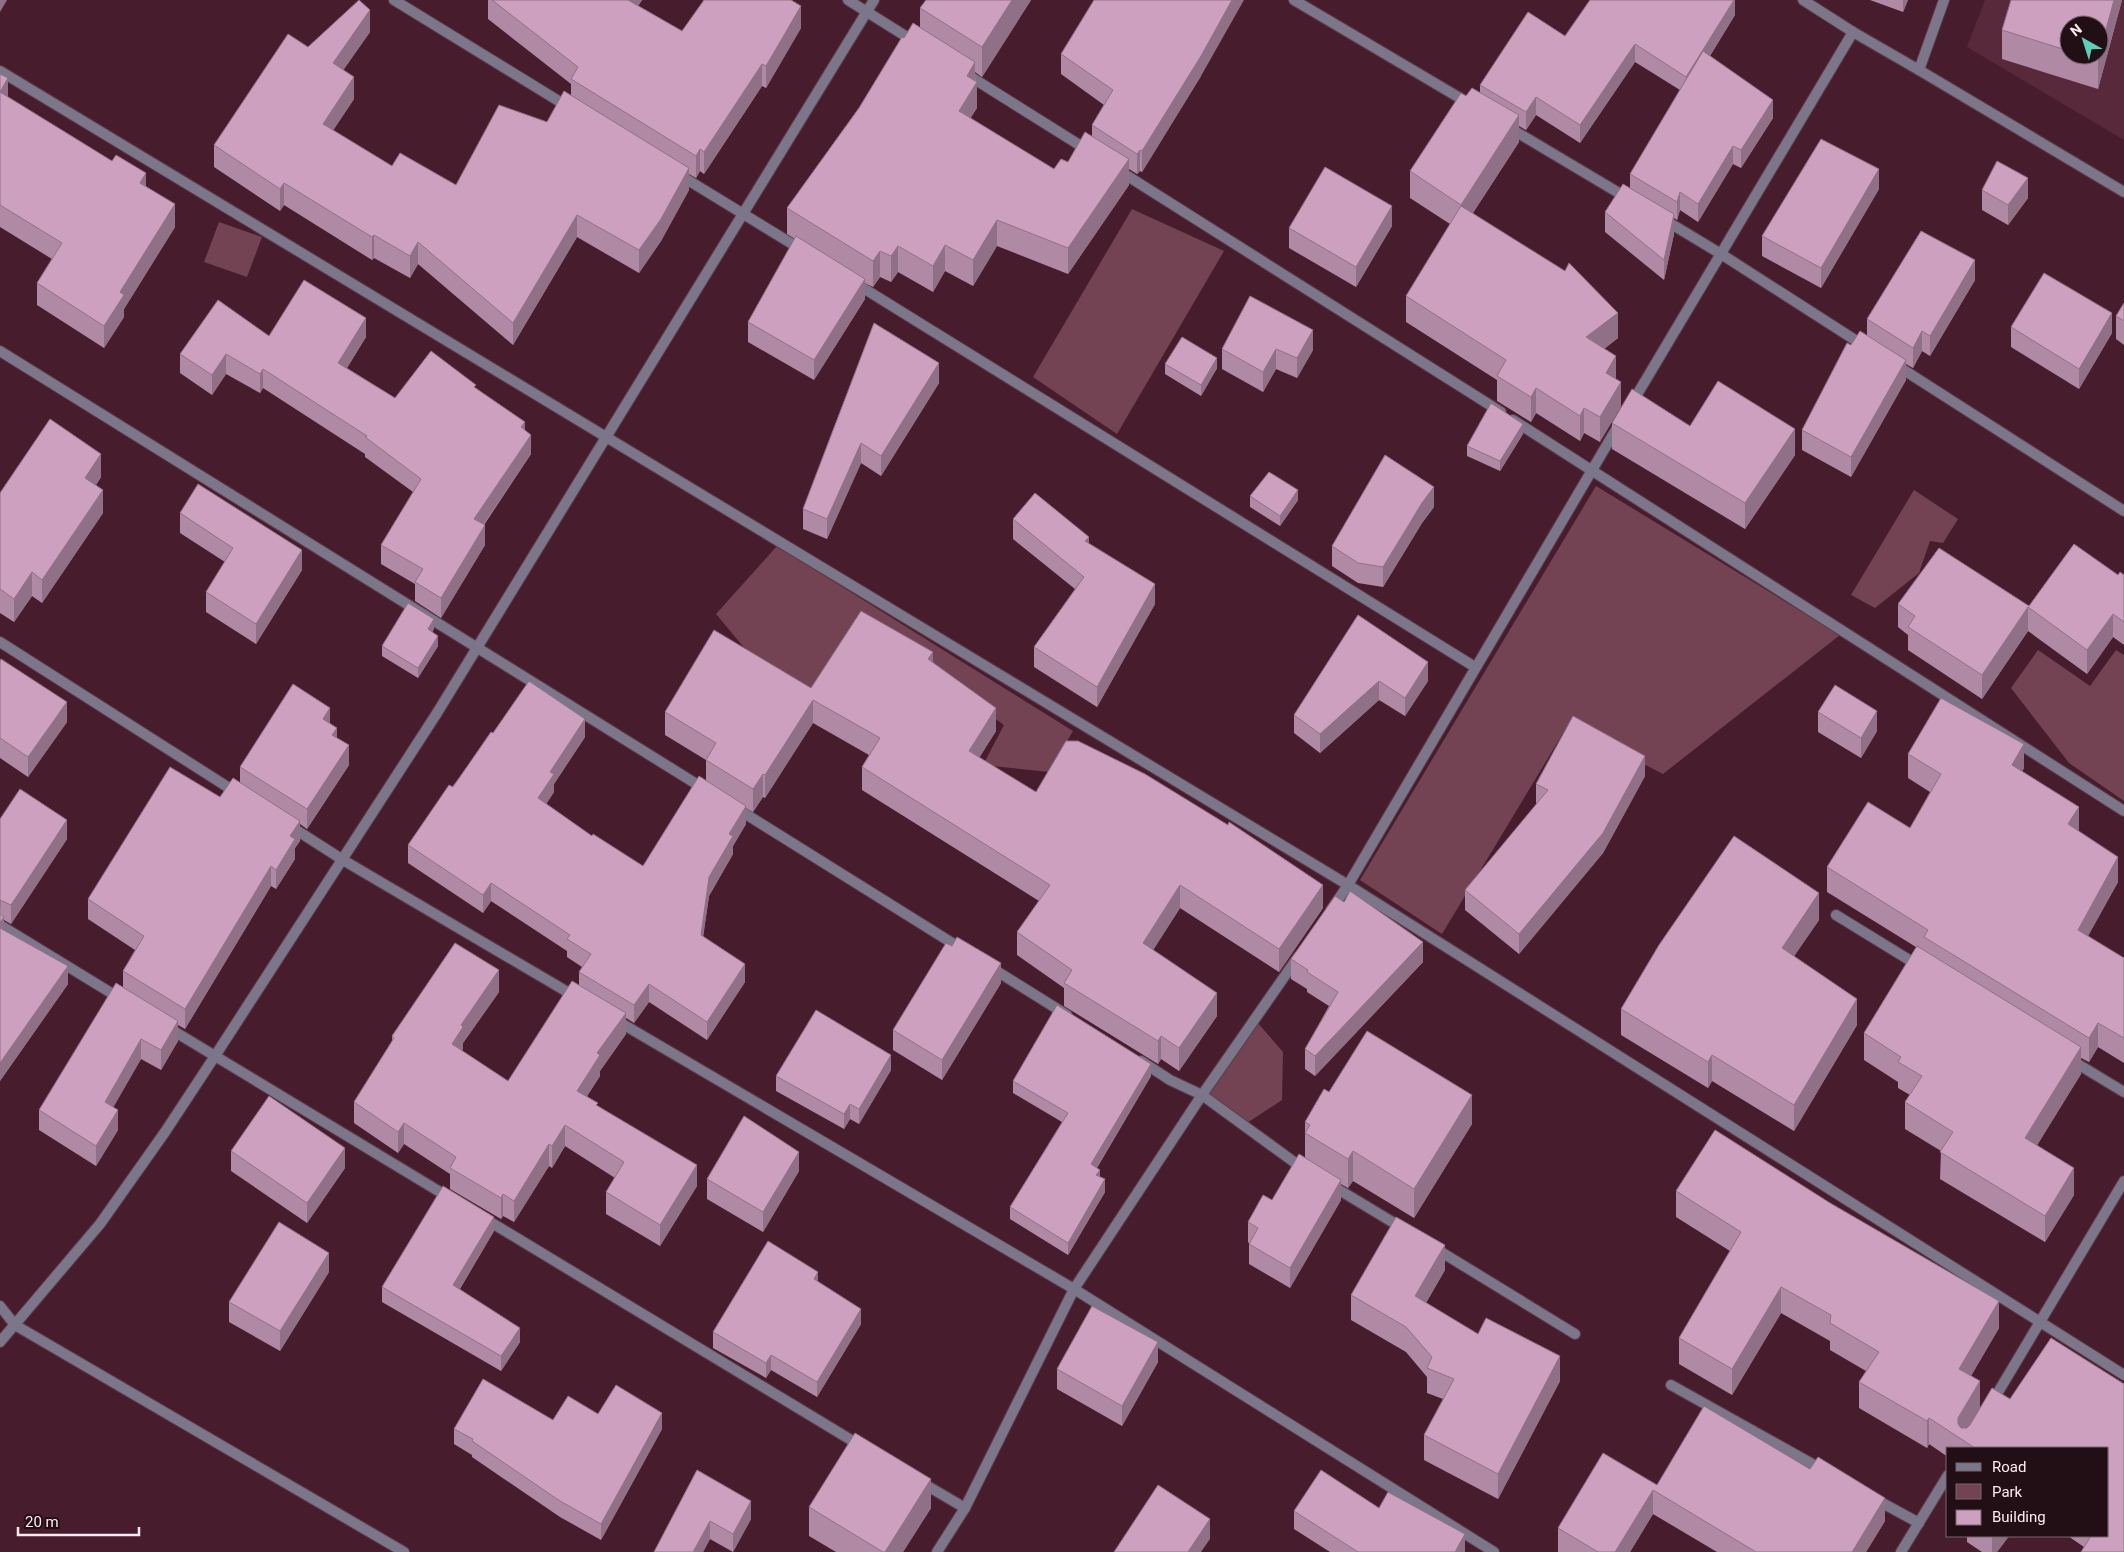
<svg xmlns="http://www.w3.org/2000/svg" width="2124" height="1552" viewBox="0 0 2124 1552" font-family="Roboto,sans-serif">
  <rect width="100%" height="100%" fill="#471d2d"/>
  <!-- built -->
  <path fill="#58283b" fill-rule="evenodd" d="M1985 0H2124V140L1967 47ZM2069 25H2099V55H2069Z"/>
  <!-- green -->
  <g fill="#734253">
    <polygon points="1132,209 1224,251 1117,434 1033,377"/>
    <polygon points="219,222 262,237 247,277 204,262"/>
    <polygon points="1596,486 1840,635 1663,774 1568,725 1442,934 1360,880"/>
    <polygon points="1914,490 1958,519 1943,543 1930,541 1919,573 1875,608 1851,595"/>
    <polygon points="777,546 1073,731 1049,772 983,765 1004,725 862,624 805,713 762,669 716,614"/>
    <polygon points="2038,650 2090,686 2116,650 2124,655 2124,801 2069,763 2011,688"/>
    <polygon points="1257,1022 1283,1052 1282,1100 1247,1123 1207,1093"/>
  </g>
  <g fill="none" stroke-linecap="round" stroke-linejoin="round">
    <!-- minor casing -->
    <g stroke="#613a48" stroke-width="12">
      <g id="minor">
        <polyline points="394,0 570,108"/>
        <polyline points="848,0 915,42"/>
        <polyline points="1294,0 1470,104"/>
        <polyline points="1803,0 1853,32 1919,70 2124,192"/>
        <polyline points="1919,70 1944,0"/>
        <polyline points="0,71 1348,885 2124,1375"/>
        <polyline points="963,72 1089,151"/>
        <polyline points="1508,127 1629,199"/>
        <polyline points="1118,170 1501,412"/>
        <polyline points="678,174 802,250"/>
        <polyline points="1663,219 1721,254 1866,347"/>
        <polyline points="855,283 1475,667"/>
        <polyline points="0,351 706,790"/>
        <polyline points="1896,365 2124,511"/>
        <polyline points="1632,403 1853,32"/>
        <polyline points="1513,420 2124,811"/>
        <polyline points="0,642 237,793"/>
        <polyline points="736,808 965,951"/>
        <polyline points="290,826 343,860 576,997"/>
        <polyline points="1331,910 1348,885 1618,426"/>
        <polyline points="1836,915 1919,966"/>
        <polyline points="0,925 121,999"/>
        <polyline points="990,967 1067,1015"/>
        <polyline points="614,1019 1074,1289 1494,1552"/>
        <polyline points="167,1027 450,1198"/>
        <polyline points="2071,1060 2124,1092"/>
        <polyline points="1141,1061 1170,1080 1202,1095 1305,1170"/>
        <polyline points="1331,1185 1404,1229"/>
        <polyline points="482,1217 861,1446"/>
        <polyline points="1433,1247 1575,1334"/>
        <polyline points="0,1306 15,1325 404,1552"/>
        <polyline points="0,1342 100,1224 165,1132 215,1056 437,713 874,0"/>
        <polyline points="1671,1385 1825,1471"/>
        <polyline points="1991,1404 2124,1181"/>
        <polyline points="919,1481 965,1508"/>
        <polyline points="1875,1499 1919,1523"/>
        <polyline points="937,1552 965,1508 1074,1289 1202,1095 1298,957"/>
        <polyline points="1901,1552 1948,1475"/>
      </g>
    </g>
    <!-- minor -->
    <use href="#minor" stroke="#7c768a" stroke-width="10"/>
  </g>
  <!-- wall -->
  <g fill="#b08aa4" fill-rule="evenodd">
    <polygon points="488,0 642,0 638,6 682,31 801,28 766,88 762,86 704,174 700,171 696,178 689,174 689,190 661,241 639,273 577,237 513,345 418,264 410,278 374,258 372,260 284,205 280,211 214,167 214,145 308,47 370,32 343,70 354,99 333,130 392,166 456,185 547,122 571,95 571,84 488,19"/>
    <polygon points="926,0 1031,0 982,77 975,72 977,108 970,118 1054,169 1068,162 1092,136 1092,125 1104,105 1061,74 1061,54 1201,76 1142,172 1140,171 1137,174 1129,169 1129,185 1068,274 997,246 973,286 945,271 933,292 898,272 891,282 880,277 873,287 865,283 865,299 814,380 748,342 748,322 795,239 787,234 787,208 859,108 904,38 920,28 920,8"/>
    <polygon points="1735,0 1735,15 1710,56 1773,118 1741,168 1733,164 1698,222 1680,210 1677,220 1674,218 1674,234 1664,280 1605,232 1605,212 1630,188 1630,174 1680,90 1635,62 1580,143 1536,115 1526,130 1519,126 1519,142 1473,213 1618,338 1604,349 1600,442 1584,433 1580,441 1536,413 1531,422 1497,401 1497,380 1406,322 1406,296 1450,224 1410,198 1410,171 1466,96 1480,92 1480,85 1565,36"/>
    <polygon points="1870,0 1908,0 1903,12"/>
    <path d="M2011 0H2122L2098 89 2002 59V30ZM2069 25 2099 55H2069Z"/>
    <polygon points="0,74 8,97 146,186 175,227 124,309 124,317 104,348 37,305 37,283 52,259 0,227"/>
    <polygon points="1879,189 1821,288 1762,256 1762,236"/>
    <polygon points="1982,190 2028,198 2008,225 1982,210"/>
    <polygon points="1392,226 1356,287 1289,248 1289,228"/>
    <polygon points="1975,280 1930,356 1922,351 1913,368 1906,364 1906,380 1851,477 1802,450 1802,430 1851,345 1867,335 1867,319"/>
    <polygon points="1250,296 1313,350 1297,378 1276,369 1263,392 1222,369 1222,349"/>
    <polygon points="2124,303 2124,345 2116,339 2116,316"/>
    <polygon points="874,323 939,383 881,476 861,463 827,539 803,529 803,509"/>
    <polygon points="2011,327 2112,333 2079,389 2011,347"/>
    <polygon points="269,336 366,337 347,368 395,398 476,388 525,430 531,454 484,525 485,545 441,618 415,601 415,584 381,564 381,545 413,492 365,457 365,454 263,388 260,393 226,374 212,395 180,373 180,354"/>
    <polygon points="1165,364 1217,368 1201,396 1165,374"/>
    <polygon points="1612,423 1690,426 1795,455 1745,529 1612,449"/>
    <polygon points="1523,434 1500,471 1467,456 1467,446"/>
    <polygon points="101,477 96,485 103,513 42,603 32,596 14,622 0,613 0,493"/>
    <polygon points="1250,496 1298,500 1280,526 1250,507"/>
    <polygon points="1434,507 1422,523 1383,587 1358,583 1332,566 1332,546"/>
    <polygon points="180,513 302,570 256,644 206,612 206,592 225,562 180,533"/>
    <polygon points="1013,519 1089,544 1155,604 1097,707 1034,667 1034,647 1075,589 1013,539"/>
    <polygon points="2118,575 2124,575 2124,645 2113,637 2087,674 2028,631 1982,699 1908,650 1908,635 1898,627 1898,604 2029,606"/>
    <polygon points="1358,615 1428,681 1405,716 1379,700 1320,753 1294,733 1294,715"/>
    <polygon points="434,629 432,632 438,646 418,678 382,656 382,646"/>
    <polygon points="0,661 67,722 28,777 0,758"/>
    <polygon points="933,662 996,731 979,758 1036,792 1323,908 1279,972 1180,908 1153,950 1217,1016 1179,1071 1161,1059 1158,1064 1064,1006 1064,988 1017,955 1017,932 1039,901 862,790 862,767 869,755 813,723 765,798 763,797 753,812 746,808 746,824 733,846 733,854 709,896 703,936 745,982 707,1040 649,1002 634,1023 626,1018 626,1034 600,1071 600,1076 587,1096 598,1106 697,1186 660,1246 606,1214 606,1192 615,1178 565,1146 552,1168 549,1166 514,1222 503,1216 501,1219 450,1189 450,1174 404,1144 398,1153 354,1123 354,1102 392,1041 392,1036 499,992 463,1043 463,1048 462,1051 508,1081 579,985 579,972 582,967 567,957 567,951 491,901 483,913 408,863 408,845 493,733 585,737 554,784 554,792 546,804 592,836 643,866 706,781 706,760 665,735 665,712 811,688"/>
    <polygon points="1818,712 1877,731 1861,758 1818,732"/>
    <polygon points="330,724 349,765 307,829 300,824 300,841 295,848 295,859 276,889 271,886 185,1029 178,1025 178,1041 161,1070 141,1059 113,1107 118,1130 96,1166 39,1130 39,1110 123,987 123,971 135,950 88,919 88,899 220,797 240,783 240,767"/>
    <polygon points="1908,754 2024,768 2022,771 2079,832 2118,882 2088,936 2124,958 2124,1063 2098,1047 2089,1062 2081,1058 2081,1074 2037,1145 2074,1195 2045,1242 1940,1179 1941,1151 1905,1129 1905,1102 1910,1095 1898,1088 1898,1082 1864,1060 1864,1033 1916,947 1827,892 1827,867 1910,828 1930,792 1908,778"/>
    <polygon points="1645,776 1603,853 1519,954 1465,910 1465,890 1537,804 1536,803 1536,784"/>
    <polygon points="0,819 67,839 11,924 4,920 4,930 68,984 0,1081"/>
    <polygon points="1819,920 1794,956 1857,1025 1794,1131 1712,1081 1708,1088 1621,1035 1621,1009"/>
    <polygon points="1291,959 1423,962 1315,1076 1305,1069 1305,1049 1329,1006 1307,992 1307,989 1291,979"/>
    <polygon points="1001,983 942,1080 893,1050 893,1030"/>
    <polygon points="891,1070 859,1124 850,1119 844,1129 776,1091 776,1076"/>
    <polygon points="1151,1076 1097,1168 1105,1192 1068,1255 1010,1219 1010,1207 1062,1122 1013,1093 1013,1081"/>
    <polygon points="1329,1092 1472,1124 1414,1218 1353,1181 1348,1188 1341,1184 1341,1200 1290,1288 1249,1264 1249,1243 1248,1242 1248,1222 1272,1200 1305,1158 1305,1122"/>
    <polygon points="1715,1130 1830,1203 1999,1301 1999,1328 1971,1376 1980,1381 1980,1408 1970,1425 1992,1388 2010,1399 2051,1338 2124,1384 2124,1552 2081,1552 2084,1547 2068,1536 2108,1536 2108,1448 1948,1448 1948,1457 1929,1444 1927,1448 1859,1408 1859,1382 1866,1371 1830,1350 1830,1341 1781,1313 1732,1395 1679,1364 1679,1338 1730,1251 1676,1217 1676,1191"/>
    <polygon points="231,1151 345,1168 307,1223 231,1171"/>
    <polygon points="799,1171 763,1232 707,1199 707,1179"/>
    <polygon points="494,1231 460,1289 520,1342 501,1371 382,1302 382,1287"/>
    <polygon points="1445,1270 1426,1303 1478,1334 1560,1381 1498,1499 1424,1460 1424,1435 1443,1399 1427,1393 1427,1377 1406,1352 1351,1320 1351,1295"/>
    <polygon points="329,1272 280,1351 229,1322 229,1302"/>
    <polygon points="818,1282 861,1324 817,1397 771,1370 766,1378 713,1348 713,1332"/>
    <polygon points="1158,1362 1122,1426 1057,1389 1057,1369"/>
    <polygon points="598,1414 662,1429 601,1540 560,1517 472,1457 472,1455 454,1444 454,1429 553,1420"/>
    <polygon points="697,1470 751,1519 733,1552 710,1539 703,1552 654,1552"/>
    <polygon points="1657,1485 1885,1521 1866,1552 1717,1552 1653,1514 1630,1552 1558,1552 1558,1528"/>
    <polygon points="809,1507 931,1508 903,1552 836,1552 809,1536"/>
    <polygon points="1379,1508 1465,1552 1330,1552 1294,1529 1294,1511"/>
    <polygon points="1967,1536 2009,1536 1997,1552 1982,1552 1967,1542"/>
  </g>
  <!-- shaded-wall -->
  <g fill="#907086">
    <polygon points="0,0 7,0 0,12"/>
    <polygon points="628,0 642,0 628,22"/>
    <polygon points="1012,0 1031,0 982,77 982,47"/>
    <polygon points="1232,0 1244,0 1201,76 1142,172 1142,151"/>
    <polygon points="1734,0 1735,0 1735,15 1686,94 1686,77"/>
    <polygon points="1903,0 1908,0 1903,12"/>
    <polygon points="2114,0 2122,0 2098,89 2098,60"/>
    <polygon points="801,6 801,28 766,88 766,66"/>
    <polygon points="370,10 370,32 333,85 333,63"/>
    <polygon points="1635,44 1635,62 1580,143 1580,125"/>
    <polygon points="975,62 975,84 977,82 977,108 959,137 959,111 967,76"/>
    <polygon points="762,64 762,86 704,174 704,152"/>
    <polygon points="354,77 354,99 323,146 323,124"/>
    <polygon points="8,78 8,100 0,92"/>
    <polygon points="1536,97 1536,115 1526,130 1526,112"/>
    <polygon points="1773,100 1773,118 1741,168 1741,150"/>
    <polygon points="1519,115 1519,142 1461,231 1461,205"/>
    <polygon points="1733,146 1733,164 1698,222 1698,204"/>
    <polygon points="700,149 700,171 696,178 696,156"/>
    <polygon points="1140,150 1140,171 1137,174 1137,154"/>
    <polygon points="1129,159 1129,185 1068,274 1068,248"/>
    <polygon points="689,168 689,190 661,241 639,273 639,250"/>
    <polygon points="1879,169 1879,189 1821,288 1821,268"/>
    <polygon points="146,173 146,196 140,183"/>
    <polygon points="2028,178 2028,198 2008,225 2008,205"/>
    <polygon points="284,183 284,205 280,211 280,189"/>
    <polygon points="1680,192 1680,210 1677,220 1677,202"/>
    <polygon points="175,204 175,227 124,309 124,317 104,348 104,326 120,292"/>
    <polygon points="1392,206 1392,226 1356,287 1356,267"/>
    <polygon points="1674,214 1674,234 1664,280 1664,260"/>
    <polygon points="577,215 577,237 513,345 513,323"/>
    <polygon points="997,220 997,246 973,286 973,260"/>
    <polygon points="374,235 374,258 372,260 372,237"/>
    <polygon points="418,242 418,264 410,278 410,256"/>
    <polygon points="945,245 945,271 933,292 933,266"/>
    <polygon points="898,246 898,272 891,282 891,256"/>
    <polygon points="880,251 880,277 873,287 873,261"/>
    <polygon points="1975,260 1975,280 1930,356 1930,336"/>
    <polygon points="865,279 865,299 814,380 814,360"/>
    <polygon points="1618,313 1618,338 1586,363 1586,337"/>
    <polygon points="2112,313 2112,333 2079,389 2079,369"/>
    <polygon points="366,318 366,337 338,382 338,363"/>
    <polygon points="1313,330 1313,350 1297,378 1297,358"/>
    <polygon points="1922,331 1922,351 1913,368 1913,348"/>
    <polygon points="1276,349 1276,369 1263,392 1263,372"/>
    <polygon points="226,354 226,374 212,395 212,375"/>
    <polygon points="1616,356 1616,382 1606,373"/>
    <polygon points="1217,358 1217,368 1201,396 1201,385"/>
    <polygon points="1906,360 1906,380 1851,477 1851,457"/>
    <polygon points="939,363 939,383 881,476 881,456"/>
    <polygon points="263,369 263,388 260,393 260,374"/>
    <polygon points="1621,382 1621,407 1600,442 1600,417"/>
    <polygon points="1536,388 1536,413 1531,422 1531,397"/>
    <polygon points="1584,408 1584,433 1580,441 1580,416"/>
    <polygon points="525,422 525,441 521,427"/>
    <polygon points="1523,424 1523,434 1500,471 1500,461"/>
    <polygon points="1795,429 1795,455 1745,529 1745,503"/>
    <polygon points="531,435 531,454 474,538 474,519"/>
    <polygon points="861,443 861,463 827,539 827,519"/>
    <polygon points="101,454 101,477 85,502 85,478"/>
    <polygon points="1434,487 1434,507 1422,523 1383,587 1383,567 1422,503"/>
    <polygon points="103,490 103,513 42,603 42,580"/>
    <polygon points="1298,490 1298,500 1280,526 1280,516"/>
    <polygon points="485,525 485,545 441,618 441,598"/>
    <polygon points="1089,537 1089,557 1085,541"/>
    <polygon points="302,550 302,570 256,644 256,624"/>
    <polygon points="32,572 32,596 14,622 14,599"/>
    <polygon points="1155,584 1155,604 1097,707 1097,687"/>
    <polygon points="2028,607 2028,631 1982,699 1982,675"/>
    <polygon points="2113,614 2113,637 2087,674 2087,650"/>
    <polygon points="434,619 434,629 428,640 428,629"/>
    <polygon points="438,636 438,646 418,678 418,668"/>
    <polygon points="933,652 933,675 928,659"/>
    <polygon points="1428,662 1428,681 1405,716 1405,698"/>
    <polygon points="1379,681 1379,700 1320,753 1320,734"/>
    <polygon points="813,700 813,723 765,798 765,775"/>
    <polygon points="67,702 67,722 28,777 28,757"/>
    <polygon points="330,708 330,728 323,719"/>
    <polygon points="996,708 996,731 969,774 969,751"/>
    <polygon points="1877,711 1877,731 1861,758 1861,738"/>
    <polygon points="585,719 585,737 554,784 554,792 538,817 538,798 550,772"/>
    <polygon points="337,728 337,748 332,735"/>
    <polygon points="2024,744 2024,768 2012,789 2012,765"/>
    <polygon points="349,745 349,765 307,829 307,809"/>
    <polygon points="1645,756 1645,776 1603,853 1519,954 1519,934"/>
    <polygon points="763,774 763,797 753,812 753,789"/>
    <polygon points="746,806 746,824 733,846 733,854 709,896 701,953 701,935 709,877 729,834"/>
    <polygon points="2079,807 2079,831 2068,824"/>
    <polygon points="67,820 67,839 11,924 11,905"/>
    <polygon points="300,821 300,841 295,848 295,859 276,889 276,870 290,836"/>
    <polygon points="2118,857 2118,882 2078,954 2078,930"/>
    <polygon points="271,866 271,886 185,1029 185,1009"/>
    <polygon points="491,883 491,901 483,913 483,895"/>
    <polygon points="1180,885 1180,908 1143,966 1143,943"/>
    <polygon points="1323,885 1323,908 1279,972 1279,949"/>
    <polygon points="1819,893 1819,920 1782,974 1782,948"/>
    <polygon points="0,900 1,900 0,918"/>
    <polygon points="4,917 4,935 0,940 0,922"/>
    <polygon points="1423,942 1423,962 1315,1076 1315,1056"/>
    <polygon points="1001,963 1001,983 942,1080 942,1060"/>
    <polygon points="745,964 745,982 707,1040 707,1022"/>
    <polygon points="68,966 68,984 0,1081 0,1063"/>
    <polygon points="499,970 499,992 463,1043 463,1048 452,1066 452,1044 461,1025"/>
    <polygon points="649,984 649,1002 634,1023 634,1005"/>
    <polygon points="1217,993 1217,1016 1179,1071 1179,1048"/>
    <polygon points="1857,999 1857,1025 1794,1131 1794,1105"/>
    <polygon points="626,1013 626,1034 600,1071 600,1076 577,1112 577,1091 597,1053"/>
    <polygon points="178,1021 178,1041 161,1070 161,1050"/>
    <polygon points="2098,1023 2098,1047 2089,1062 2089,1038"/>
    <polygon points="1161,1036 1161,1059 1158,1064 1158,1041"/>
    <polygon points="141,1039 141,1059 105,1122 105,1102"/>
    <polygon points="2081,1047 2081,1074 2025,1165 2025,1138"/>
    <polygon points="891,1055 891,1070 859,1124 859,1109"/>
    <polygon points="1712,1055 1712,1081 1708,1088 1708,1062"/>
    <polygon points="1151,1064 1151,1076 1091,1177 1091,1164"/>
    <polygon points="1472,1095 1472,1124 1414,1218 1414,1189"/>
    <polygon points="850,1104 850,1119 844,1129 844,1114"/>
    <polygon points="118,1110 118,1130 96,1166 96,1146"/>
    <polygon points="404,1123 404,1144 398,1153 398,1132"/>
    <polygon points="565,1125 565,1146 552,1168 552,1146"/>
    <polygon points="549,1144 549,1166 514,1222 514,1201"/>
    <polygon points="345,1148 345,1168 307,1223 307,1203"/>
    <polygon points="1353,1151 1353,1181 1348,1188 1348,1159"/>
    <polygon points="799,1152 799,1171 763,1232 763,1212"/>
    <polygon points="697,1165 697,1186 660,1246 660,1225"/>
    <polygon points="2074,1168 2074,1195 2045,1242 2045,1216"/>
    <polygon points="1100,1170 1100,1182 1096,1175"/>
    <polygon points="1105,1179 1105,1192 1068,1255 1068,1243"/>
    <polygon points="1341,1180 1341,1200 1290,1288 1290,1268"/>
    <polygon points="503,1194 503,1216 501,1219 501,1198"/>
    <polygon points="494,1217 494,1231 453,1300 453,1285"/>
    <polygon points="1445,1245 1445,1270 1415,1321 1415,1296"/>
    <polygon points="329,1253 329,1272 280,1351 280,1331"/>
    <polygon points="818,1272 818,1287 814,1279"/>
    <polygon points="1781,1287 1781,1313 1732,1395 1732,1369"/>
    <polygon points="1999,1301 1999,1328 1959,1396 1959,1369"/>
    <polygon points="861,1309 861,1324 817,1397 817,1382"/>
    <polygon points="520,1328 520,1342 501,1371 501,1356"/>
    <polygon points="1158,1342 1158,1362 1122,1426 1122,1406"/>
    <polygon points="771,1355 771,1370 766,1378 766,1363"/>
    <polygon points="1560,1356 1560,1381 1498,1499 1498,1474"/>
    <polygon points="1980,1381 1980,1408 1961,1439 1958,1437 1958,1418"/>
    <polygon points="662,1413 662,1429 601,1540 601,1524"/>
    <polygon points="1929,1418 1929,1444 1927,1448 1927,1421"/>
    <polygon points="931,1479 931,1508 903,1552 885,1552"/>
    <polygon points="1653,1490 1653,1514 1630,1552 1615,1552"/>
    <polygon points="1885,1498 1885,1521 1866,1552 1852,1552"/>
    <polygon points="751,1501 751,1519 733,1552 733,1534"/>
    <polygon points="1210,1519 1210,1539 1201,1552 1188,1552"/>
    <polygon points="710,1521 710,1539 703,1552 693,1552"/>
    <polygon points="1465,1534 1465,1552 1455,1552"/>
    <polygon points="1992,1536 2009,1536 1997,1552 1992,1552"/>
  </g>
  <!-- building -->
  <g fill="#cda0bf" stroke="#907086">
    <polygon points="359,0 370,10 333,63 354,77 323,124 392,166 400,153 456,185 499,105 547,122 564,91 689,168 661,219 639,250 577,215 513,323 418,242 410,256 374,235 372,237 284,183 280,189 214,145 288,34 308,47"/>
    <polygon points="492,0 628,0 682,31 704,0 791,0 801,6 766,66 762,64 704,152 700,149 696,156 571,79 578,67"/>
    <polygon points="926,0 1012,0 982,47 920,8"/>
    <polygon points="1094,0 1232,0 1201,56 1142,151 1140,150 1137,154 1092,125 1113,90 1061,54"/>
    <polygon points="1590,0 1734,0 1686,77 1635,44 1580,125 1536,97 1526,112 1480,85 1528,12 1565,36"/>
    <polygon points="2011,0 2114,0 2099,55 2099,25 2069,25 2069,51 2002,30"/>
    <polygon points="913,23 975,62 967,76 977,82 959,111 1054,169 1061,159 1068,162 1085,132 1129,159 1068,248 997,220 973,260 945,245 933,266 898,246 891,256 880,251 873,261 787,208 859,108 902,37 904,38"/>
    <polygon points="1703,51 1773,100 1741,150 1733,146 1698,204 1680,192 1677,202 1630,174"/>
    <polygon points="2082,55 2099,55 2098,60"/>
    <polygon points="0,74 8,78 0,92 112,161 116,155 146,173 140,183 175,204 120,292 124,295 104,326 37,283 62,243 0,205"/>
    <polygon points="1472,88 1519,115 1461,205 1410,171 1461,93 1466,96"/>
    <polygon points="1821,139 1879,169 1821,268 1762,236"/>
    <polygon points="1997,161 2028,178 2008,205 1982,190"/>
    <polygon points="1325,167 1392,206 1356,267 1289,228"/>
    <polygon points="1623,184 1674,214 1664,260 1605,212"/>
    <polygon points="1461,206 1565,271 1569,263 1618,313 1586,337 1616,356 1606,373 1621,382 1600,417 1584,408 1580,416 1536,388 1531,397 1497,376 1506,360 1406,296"/>
    <polygon points="1921,231 1975,260 1930,336 1922,331 1913,348 1867,319"/>
    <polygon points="796,236 865,279 814,360 748,322"/>
    <polygon points="2044,273 2112,313 2079,369 2011,327"/>
    <polygon points="304,280 366,318 338,363 395,398 431,351 476,385 474,387 525,422 521,427 531,435 474,519 485,525 441,598 415,582 423,569 381,545 421,479 365,437 367,436 263,369 260,374 226,354 212,375 180,354 218,300 269,336"/>
    <polygon points="1250,296 1313,330 1297,358 1276,349 1263,372 1222,349"/>
    <polygon points="2124,303 2124,321 2116,316"/>
    <polygon points="874,323 939,363 881,456 861,443 827,519 803,509"/>
    <polygon points="1860,331 1906,360 1851,457 1802,430 1847,343 1851,345"/>
    <polygon points="1182,337 1217,358 1201,385 1165,364"/>
    <polygon points="1718,381 1795,429 1745,503 1612,423 1632,389 1690,426"/>
    <polygon points="1491,403 1523,424 1500,461 1467,446"/>
    <polygon points="50,419 101,454 85,478 103,490 42,580 32,572 14,599 0,589 0,493"/>
    <polygon points="1385,455 1434,487 1422,503 1383,567 1358,563 1332,546"/>
    <polygon points="1269,472 1298,490 1280,516 1250,496"/>
    <polygon points="198,484 302,550 256,624 206,592 233,548 180,513"/>
    <polygon points="1035,493 1089,537 1085,541 1155,584 1097,687 1034,647 1084,577 1013,519"/>
    <polygon points="2074,544 2118,575 2120,572 2124,575 2124,622 2113,614 2087,650 2028,607 1982,675 1908,627 1915,616 1898,604 1939,548 2029,606"/>
    <polygon points="408,603 434,619 428,629 438,636 418,668 382,646"/>
    <polygon points="861,611 933,652 928,659 996,708 969,751 1036,792 1066,741 1078,741 1145,774 1228,825 1229,822 1323,885 1279,949 1180,885 1143,943 1217,993 1179,1048 1161,1036 1158,1041 1064,983 1072,970 1017,932 1050,885 862,767 880,738 813,700 765,775 763,774 753,789 706,760 716,743 665,712 714,630 811,688"/>
    <polygon points="1358,615 1428,662 1405,698 1379,681 1320,734 1294,715"/>
    <polygon points="1,659 67,702 28,757 0,738 0,661"/>
    <polygon points="529,681 585,719 550,772 554,774 538,798 592,836 593,834 643,866 699,776 746,806 729,834 733,836 709,877 701,935 745,964 707,1022 649,984 634,1005 579,972 591,954 567,939 570,935 491,883 483,895 408,845 449,785 453,787 491,732 493,733"/>
    <polygon points="293,684 330,708 323,719 337,728 332,735 349,745 307,809 240,767"/>
    <polygon points="1835,685 1877,711 1861,738 1818,712"/>
    <polygon points="1941,698 2024,744 2012,765 2079,807 2068,824 2118,857 2078,930 2124,958 2124,1038 2098,1023 2089,1038 1924,937 1928,930 1827,867 1868,802 1910,828 1941,774 1908,754"/>
    <polygon points="1573,716 1645,756 1603,833 1519,934 1465,890 1548,790 1536,784"/>
    <polygon points="170,767 220,797 233,778 300,821 290,836 295,839 276,870 271,866 185,1009 123,971 144,936 88,899"/>
    <polygon points="20,789 67,820 11,905 0,900 0,819"/>
    <polygon points="1734,836 1819,893 1782,948 1857,999 1794,1105 1712,1055 1708,1062 1621,1009 1659,945"/>
    <polygon points="1350,891 1423,942 1315,1056 1305,1049 1338,992 1307,972 1308,970 1291,959 1335,896 1344,902"/>
    <polygon points="0,914 4,917 0,922"/>
    <polygon points="0,928 68,966 0,1063"/>
    <polygon points="957,937 1001,963 942,1060 893,1030 946,943 952,946"/>
    <polygon points="455,943 499,970 461,1025 463,1027 452,1044 508,1081 572,981 626,1013 597,1053 600,1055 577,1091 598,1103 596,1105 697,1165 660,1225 606,1192 624,1162 565,1125 552,1146 549,1144 514,1201 503,1194 501,1198 450,1168 456,1157 404,1123 398,1132 354,1102 394,1038 392,1036"/>
    <polygon points="1917,946 2081,1047 2025,1138 2074,1168 2045,1216 1940,1152 1953,1132 1905,1102 1922,1076 1898,1062 1901,1057 1864,1033"/>
    <polygon points="116,983 178,1021 161,1050 141,1039 105,1102 118,1110 96,1146 39,1110"/>
    <polygon points="1057,1005 1151,1064 1091,1164 1100,1170 1096,1175 1105,1179 1068,1243 1010,1207 1068,1113 1013,1081"/>
    <polygon points="816,1010 891,1055 859,1109 850,1104 844,1114 776,1076"/>
    <polygon points="1367,1031 1472,1095 1414,1189 1353,1151 1348,1159 1305,1133 1310,1125 1305,1122 1324,1089 1329,1092"/>
    <polygon points="269,1096 345,1148 307,1203 231,1151"/>
    <polygon points="744,1116 799,1152 763,1212 707,1179"/>
    <polygon points="1715,1130 1830,1203 1999,1301 1959,1369 1980,1381 1958,1418 1958,1424 1961,1428 1967,1428 1970,1425 1992,1388 2010,1399 2051,1338 2124,1384 2124,1552 2081,1552 2091,1536 2108,1536 2108,1448 1975,1448 1929,1418 1927,1421 1859,1382 1879,1352 1830,1323 1831,1315 1781,1287 1732,1369 1679,1338 1741,1232 1676,1191"/>
    <polygon points="1299,1154 1341,1180 1290,1268 1249,1244 1258,1228 1248,1222 1263,1195 1272,1200"/>
    <polygon points="443,1186 494,1217 453,1285 520,1328 501,1356 382,1287"/>
    <polygon points="1396,1217 1445,1245 1415,1296 1478,1334 1486,1318 1560,1356 1498,1474 1424,1435 1454,1379 1427,1368 1432,1357 1406,1327 1351,1295"/>
    <polygon points="279,1222 329,1253 280,1331 229,1302"/>
    <polygon points="768,1241 818,1272 814,1279 861,1309 817,1382 771,1355 766,1363 713,1332"/>
    <polygon points="1092,1306 1158,1342 1122,1406 1057,1369"/>
    <polygon points="483,1379 553,1420 568,1396 598,1414 616,1385 662,1413 601,1524 560,1501 472,1441 473,1439 454,1429"/>
    <polygon points="1704,1406 1810,1469 1818,1457 1885,1498 1852,1552 1756,1552 1653,1490 1615,1552 1598,1552 1558,1528 1603,1453 1657,1485"/>
    <polygon points="855,1433 931,1479 885,1552 883,1552 809,1507"/>
    <polygon points="697,1470 751,1501 733,1534 710,1521 693,1552 654,1552"/>
    <polygon points="1321,1470 1379,1508 1388,1492 1465,1534 1455,1552 1358,1552 1294,1511"/>
    <polygon points="1158,1485 1210,1519 1188,1552 1114,1552"/>
  </g>
  <!-- legend -->
  <rect x="1946" y="1447" width="162" height="90" fill="#210f15" stroke="#79676d"/>
  <rect x="1956" y="1463" width="25" height="8" fill="#7c768a" stroke="#79676d"/>
  <text x="1992" y="1472" font-size="15" fill="#feecf1">Road</text>
  <rect x="1956" y="1484" width="25" height="15" fill="#734253" stroke="#79676d"/>
  <text x="1992" y="1497" font-size="15" fill="#feecf1">Park</text>
  <rect x="1956" y="1510" width="25" height="15" fill="#cda0bf" stroke="#79676d"/>
  <text x="1992" y="1522" font-size="15" fill="#feecf1">Building</text>
  <!-- north arrow -->
  <g transform="translate(2084 40) rotate(321)"><circle r="24" fill="#210f15" stroke="#79676d"/>
  <path d="M0-4L9 19L0 12L-9 19Z" fill="#5eceb8"/>
  <text y="-8" font-size="14" font-weight="bold" text-anchor="middle" fill="#feecf1">N</text>
  </g>
  <!-- scale -->
  <path d="M18 1527v8h121v-8" fill="none" stroke="#feecf1" stroke-width="2.5"/>
  <text x="25" y="1527" font-size="15" fill="#feecf1" stroke="#210f15" stroke-width="4" paint-order="stroke">20 m</text>
</svg>
